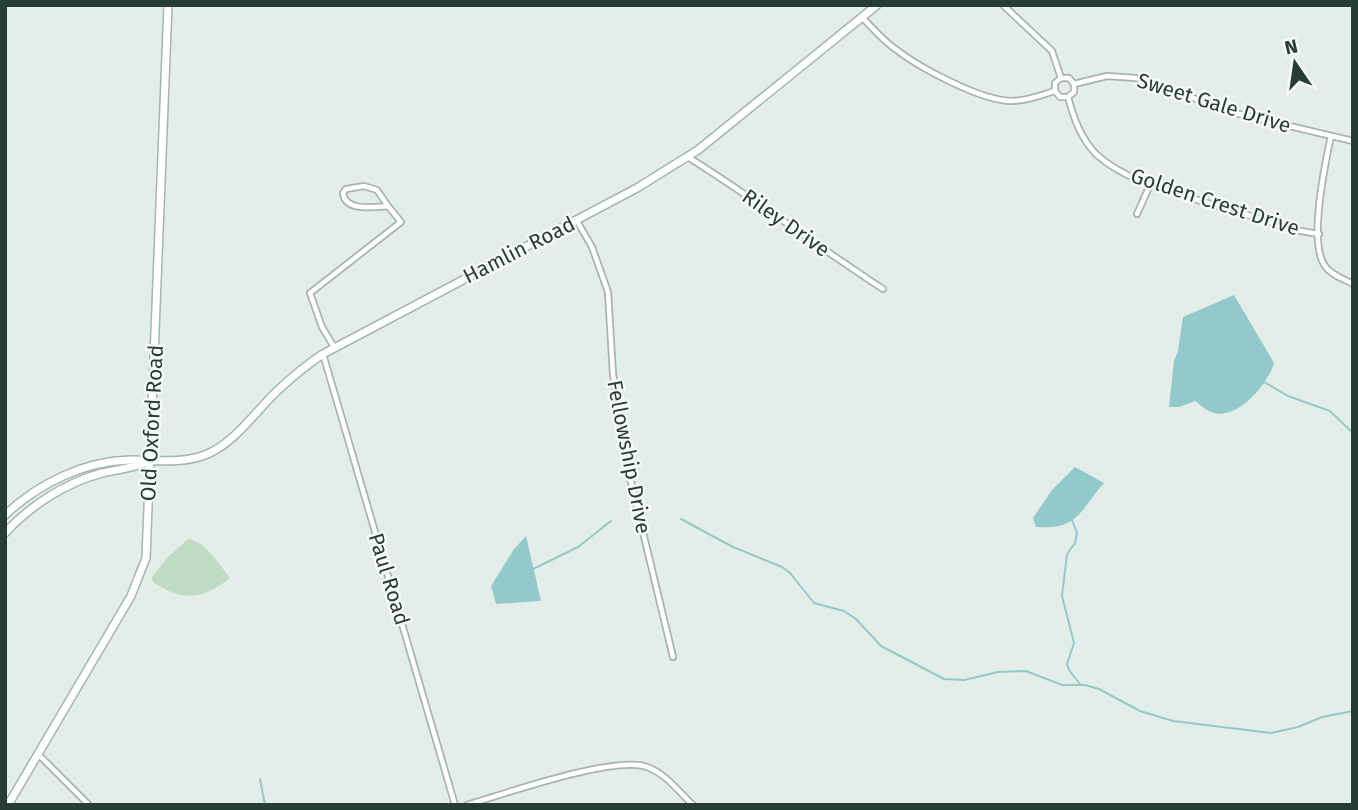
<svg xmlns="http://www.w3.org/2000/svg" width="1358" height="810" viewBox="0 0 1358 810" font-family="'Fira Sans',sans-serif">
  <rect width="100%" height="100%" fill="#e5ede8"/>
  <!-- green -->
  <path fill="#c0dbc4" d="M188 539C205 541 220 565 230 578 202 600 183 602 153 582L152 577 167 558Z"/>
  <!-- water -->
  <g fill="#92cacc">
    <path d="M1234 295 1274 363C1268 384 1239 419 1214 413 1206 411 1201 405 1195 401L1179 407H1169L1174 361 1178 351 1183 317Z"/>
    <path d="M1075 467 1104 483C1079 511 1079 530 1036 527L1033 518 1052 490Z"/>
    <polygon points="526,536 541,601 496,604 491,586 514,549"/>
  </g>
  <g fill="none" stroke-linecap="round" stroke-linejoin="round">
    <!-- stream -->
    <g stroke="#92cacc" stroke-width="2">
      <polyline points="1264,382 1288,396 1330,411 1353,433"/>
      <polyline points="681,519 733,547 782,567 790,573 814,603 844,611 856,619 881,646 944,679 964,680 998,672 1026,671 1062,685 1085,685 1099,689 1140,711 1173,721 1271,733 1298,727 1322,717 1353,711"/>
      <polyline points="1072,520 1077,533 1075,543 1067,554 1062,596 1074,643 1067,664 1069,670 1080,684"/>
      <polyline points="533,569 578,547 611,521"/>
      <polyline points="260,779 265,805"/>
    </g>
    <!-- street casing -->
    <g stroke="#a8b5ae" stroke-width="8">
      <g id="street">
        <polyline points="1003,5 1052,51 1061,78"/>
        <path d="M862 17C872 28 882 39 894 48 918 67 981 101 1012 101 1027 101 1041 95 1055 91"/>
        <polyline points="1061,78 1069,78 1074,84"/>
        <polyline points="1074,84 1107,76 1136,78 1239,114 1353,141"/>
        <polyline points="1055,91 1055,83 1061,78"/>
        <polyline points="1055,91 1060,97 1068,97"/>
        <path d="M1068 97C1074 119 1081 139 1097 155 1125 180 1166 190 1201 201 1232 210 1264 220 1295 230L1319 234"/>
        <polyline points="1068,97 1074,92 1074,84"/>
        <path d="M1331 136C1325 164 1308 243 1325 266 1331 275 1344 279 1353 284"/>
        <path d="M688 157C755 199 817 246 883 289"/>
        <path d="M364 186 377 190 388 206C374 207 345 212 343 193L346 189Z"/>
        <polyline points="1137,214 1150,185"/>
        <polyline points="577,221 592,247 608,292 613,374 624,453 673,657"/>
        <polyline points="334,347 322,327 310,293 401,222 388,206"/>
        <polyline points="323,354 455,805"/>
        <polyline points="38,754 89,805"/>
        <path d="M467 805C504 794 615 755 647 767 665 773 679 792 693 805"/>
      </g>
    </g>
    <!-- secondary casing -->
    <g stroke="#a4b7ae" stroke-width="10">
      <g id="secondary">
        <path d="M5 515C38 484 84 461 130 460 155 460 181 464 205 455 234 444 255 412 277 391 291 378 306 365 323 354L637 188 698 150 877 5"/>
        <path d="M5 533C31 505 65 483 102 473 117 470 131 468 145 463"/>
        <polyline points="8,805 131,596 146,558 168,5"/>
      </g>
    </g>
    <!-- street -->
    <use href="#street" stroke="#fff" stroke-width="4.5"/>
    <!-- secondary -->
    <use href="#secondary" stroke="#fff" stroke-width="7"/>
  </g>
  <g text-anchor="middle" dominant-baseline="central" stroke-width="5" stroke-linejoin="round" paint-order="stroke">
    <!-- street labels -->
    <g font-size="21" fill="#263d34" stroke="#f5f9f7">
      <text transform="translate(1214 103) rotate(17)">Sweet Gale Drive</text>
      <text transform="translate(1215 202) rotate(18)">Golden Crest Drive</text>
      <text transform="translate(786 223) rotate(35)">Riley Drive</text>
      <text transform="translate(519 250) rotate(-27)">Hamlin Road</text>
      <text transform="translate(152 423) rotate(-87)">Old Oxford Road</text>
      <text transform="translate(629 457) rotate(79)">Fellowship Drive</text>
      <text transform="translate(389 579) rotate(73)">Paul Road</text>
    </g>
  </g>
  <!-- border -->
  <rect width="1358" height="810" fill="none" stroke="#263d34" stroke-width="14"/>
  <!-- north arrow -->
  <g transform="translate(1295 63) rotate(347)" stroke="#f5f9f7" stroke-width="5" paint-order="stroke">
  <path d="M0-5L12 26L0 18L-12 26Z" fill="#263d34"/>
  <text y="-10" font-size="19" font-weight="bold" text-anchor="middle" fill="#263d34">N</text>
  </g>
</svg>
